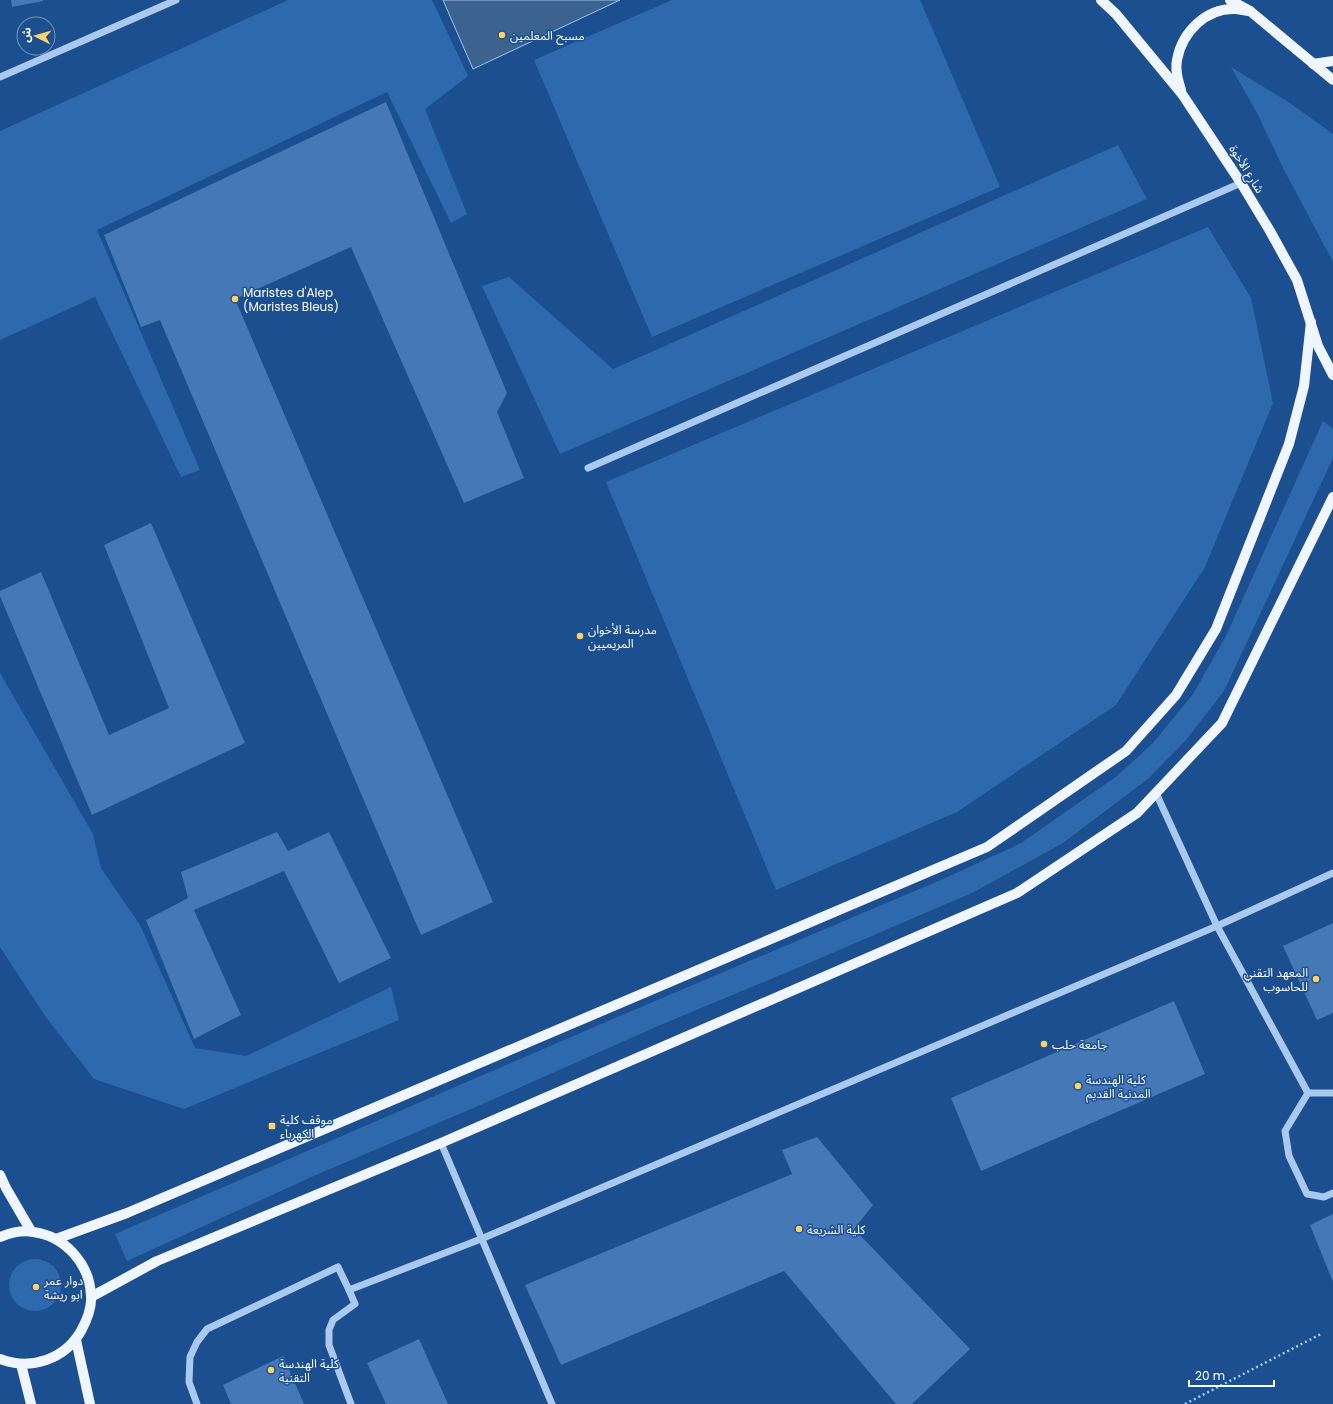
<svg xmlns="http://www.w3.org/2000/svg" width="1333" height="1404" viewBox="0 0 1333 1404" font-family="Poppins,'Noto Sans Arabic',sans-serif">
  <rect width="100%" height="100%" fill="#1b4f8f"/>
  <!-- green -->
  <g fill="#2e69ad">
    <polygon points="288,0 432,0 468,76 425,109 467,214 451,223 387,92 97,230 200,470 181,477 95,297 0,340 0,131"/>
    <polygon points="672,0 920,0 1000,187 652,337 534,60"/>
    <polygon points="1231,67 1290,103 1333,134 1333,262 1283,168 1257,113"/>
    <polygon points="1118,145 1147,199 560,454 482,286 509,277 613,369"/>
    <polygon points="1208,227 1251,298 1273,403 1205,567 1116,705 957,812 776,890 606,482"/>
    <polygon points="1323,421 1333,429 1333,458 1224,691 1186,740 1149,778 1063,843 974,892 802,966 658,1026 478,1106 316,1175 127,1261 115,1234 608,1021 943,879 1021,843 1117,776 1153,743 1193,694 1226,636"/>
    <polygon points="0,673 93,834 101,868 140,925 195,1048 246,1056 391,987 399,1020 184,1109 94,1079 45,1016 0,947"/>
    <circle cx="35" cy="1285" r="26"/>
  </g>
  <!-- water -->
  <polygon fill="#3c6290" stroke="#9cc4f0" points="443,0 620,0 473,69"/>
  <!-- building -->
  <g fill="#4478b7">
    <polygon points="11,0 43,0 43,1 12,7"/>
    <polygon points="386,102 507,393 497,412 524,478 464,503 351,247 235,299 493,902 421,935 160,320 141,327 104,235"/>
    <polygon points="151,523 245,743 92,815 0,596 0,591 41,572 109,735 169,708 104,545"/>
    <polygon points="277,832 288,851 329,832 391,958 339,983 284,871 194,910 241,1015 194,1039 146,920 188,898 181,872"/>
    <polygon points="1333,923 1333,1013 1317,1020 1283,946"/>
    <polygon points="1174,1001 1205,1074 981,1171 951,1098"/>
    <polygon points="817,1137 873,1205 854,1229 970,1349 912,1404 896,1404 784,1271 561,1365 525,1285 792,1174 782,1150"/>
    <polygon points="1333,1214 1333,1282 1310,1225"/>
    <polygon points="419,1339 448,1404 386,1404 367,1363"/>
    <polygon points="283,1356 304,1404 231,1404 223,1385"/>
  </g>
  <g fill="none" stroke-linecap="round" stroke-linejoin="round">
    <!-- path -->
    <polyline stroke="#a9c9ee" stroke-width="2.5" stroke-dasharray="2 3" stroke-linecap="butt" points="1185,1404 1321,1334"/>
    <!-- minor -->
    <g stroke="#a9c9ee" stroke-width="7">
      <polyline points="0,77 176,0"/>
      <polyline points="588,468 1241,183"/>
      <polyline points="1156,793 1217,926 1308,1093"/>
      <polyline points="1308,1093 1285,1131 1289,1156 1307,1194 1324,1197 1333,1193"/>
      <polyline points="1308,1093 1333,1093"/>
      <polyline points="441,1143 552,1404"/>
      <polyline points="349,1290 355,1304 333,1320 329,1330 329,1345 351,1404"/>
      <polyline points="197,1404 189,1382 190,1357 197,1342 207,1329 338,1267 349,1290 481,1239 1217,926 1333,873"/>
    </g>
    <!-- major -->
    <g stroke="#f0f6ff" stroke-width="10">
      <polyline points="1101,0 1116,14 1182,94 1241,183 1270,231 1297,280 1318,346 1333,375"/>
      <polyline points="1230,0 1250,11 1333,80"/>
      <polyline points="1313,64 1333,61"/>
      <path d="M1181 90C1178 80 1175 70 1177 60 1182 32 1206 8 1235 9 1240 9 1245 11 1250 11"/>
      <polyline points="0,1175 6,1188 31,1231"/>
      <path d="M0 1237C10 1233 22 1230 33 1232 65 1236 90 1264 91 1296 92 1308 87 1320 81 1331 65 1359 31 1371 0 1359"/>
      <polyline points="56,1239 127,1213 987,847 1126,751 1176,695 1216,629 1289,444 1304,386 1311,322"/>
      <polyline points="91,1297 157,1261 441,1143 1017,893 1137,813 1222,723 1333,497"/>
      <polyline points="76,1340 90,1404"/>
      <polyline points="21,1364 31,1404"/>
    </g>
  </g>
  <!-- markers -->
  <g fill="#ffd166" stroke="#1b4f8f" stroke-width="1.5">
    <circle cx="502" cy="35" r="4"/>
    <circle cx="235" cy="299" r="4"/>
    <circle cx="580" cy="636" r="4"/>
    <circle cx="1316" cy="979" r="4"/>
    <circle cx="1044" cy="1044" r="4"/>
    <circle cx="1078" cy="1086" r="4"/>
    <rect x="268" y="1122" width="8" height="8" rx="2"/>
    <circle cx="799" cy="1229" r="4"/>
    <circle cx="36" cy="1287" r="4"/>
    <circle cx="271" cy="1370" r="4"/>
  </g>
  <g text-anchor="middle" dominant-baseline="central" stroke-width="3" stroke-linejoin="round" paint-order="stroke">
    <!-- poi labels -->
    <g font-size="12" fill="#fff" stroke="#1b4f8f" text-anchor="start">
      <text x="510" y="35">مسبح المعلمين</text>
      <text x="243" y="292">Maristes d'Alep<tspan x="243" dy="14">(Maristes Bleus)</tspan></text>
      <text x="588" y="629">مدرسة الأخوان<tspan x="588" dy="14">المريميين</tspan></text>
      <text x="1308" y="972" text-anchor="end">المعهد التقني<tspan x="1308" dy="14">للحاسوب</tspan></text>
      <text x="1052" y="1044">جامعة حلب</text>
      <text x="1086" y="1079">كلية الهندسة<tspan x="1086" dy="14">المدنية القديم</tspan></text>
      <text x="280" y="1119">موقف كلية<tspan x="280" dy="14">الكهرباء</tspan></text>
      <text x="807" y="1229">كلية الشريعة</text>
      <text x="44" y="1280">دوار عمر<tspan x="44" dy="14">ابو ريشة</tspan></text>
      <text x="279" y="1363">كلية الهندسة<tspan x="279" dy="14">التقنية</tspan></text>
    </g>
    <!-- street labels -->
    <g font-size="12" fill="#fff" stroke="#1b4f8f">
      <text transform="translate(1247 169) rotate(58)">شارع الأخوة</text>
    </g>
  </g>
  <!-- north arrow -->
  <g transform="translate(36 36) rotate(276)"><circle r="19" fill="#1b4f8f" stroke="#7695bc"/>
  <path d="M0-3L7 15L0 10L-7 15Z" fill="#ffd166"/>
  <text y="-6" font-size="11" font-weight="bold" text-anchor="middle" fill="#ffffff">ش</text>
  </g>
  <!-- scale -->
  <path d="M1189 1380v6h85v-6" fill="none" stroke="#ffffff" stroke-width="2"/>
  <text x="1195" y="1380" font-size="12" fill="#ffffff" stroke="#1b4f8f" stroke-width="3" paint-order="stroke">20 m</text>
</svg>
